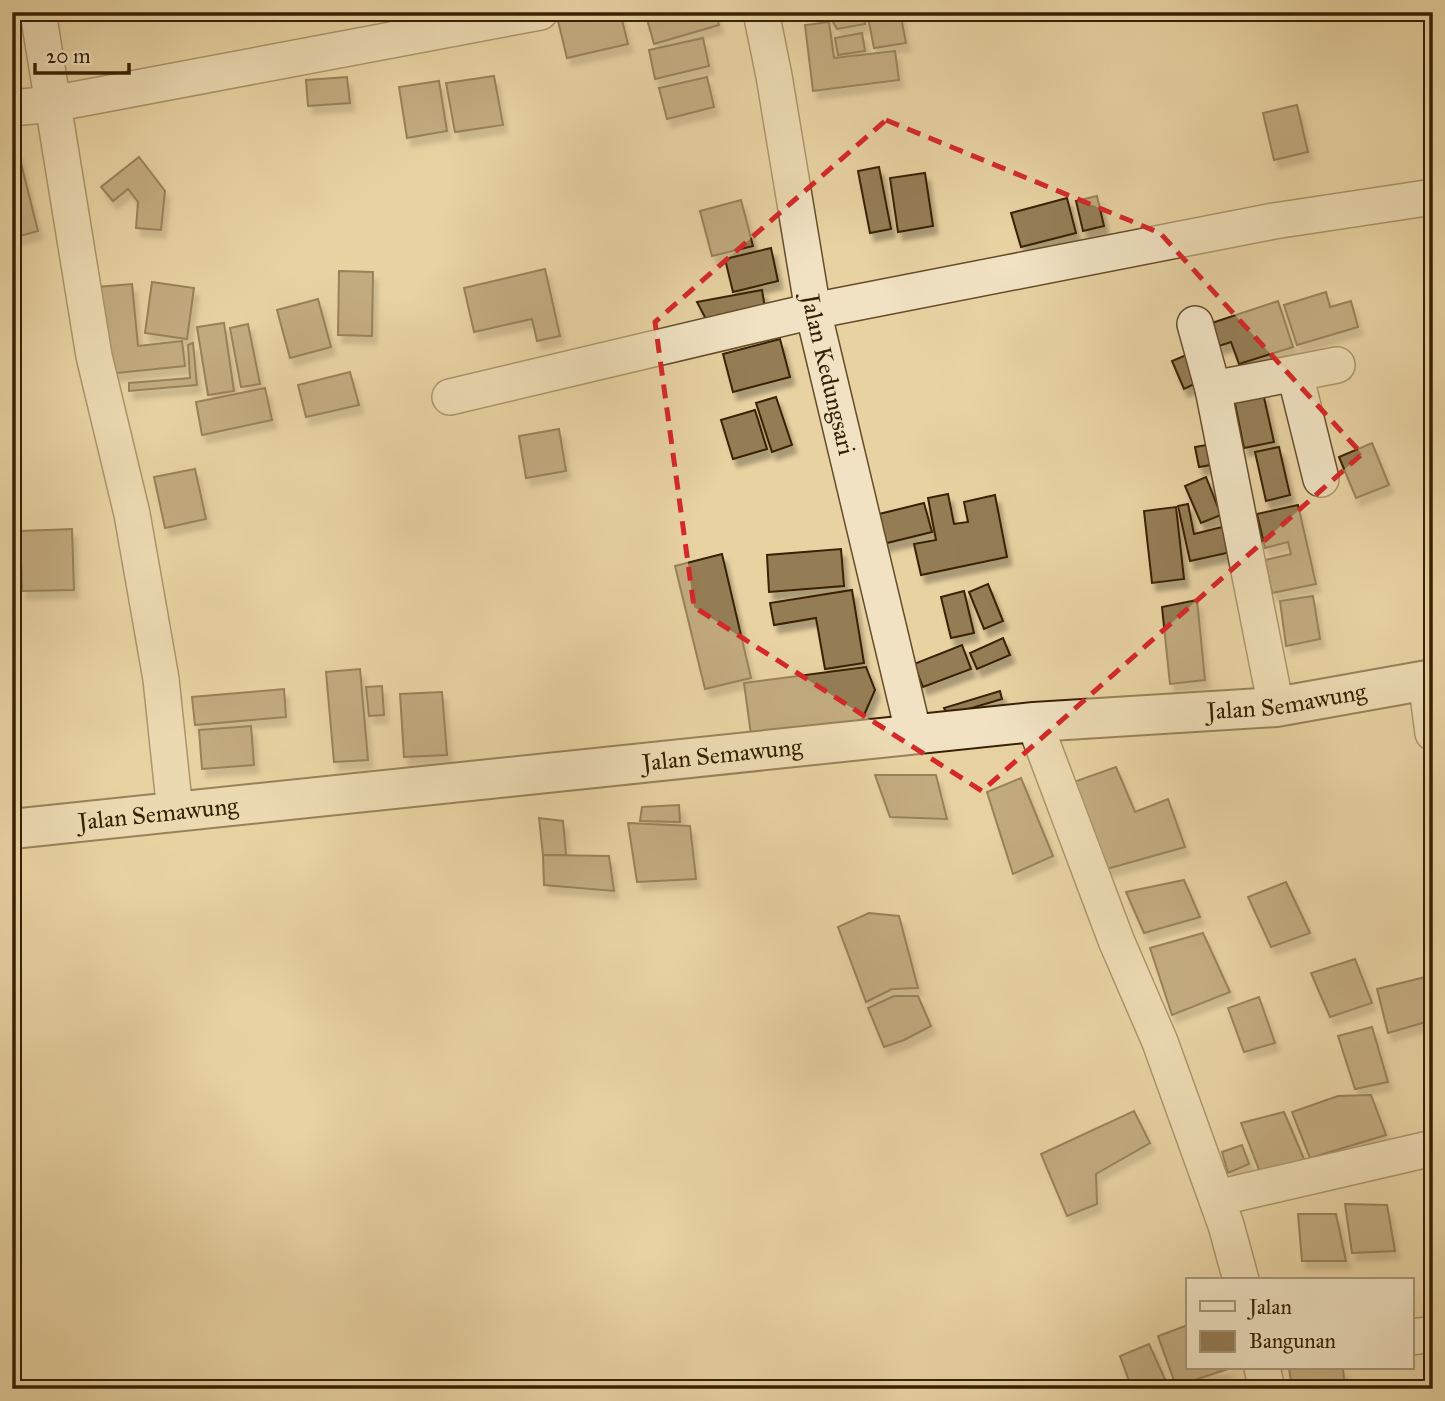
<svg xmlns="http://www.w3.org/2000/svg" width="1445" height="1401" viewBox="0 0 1445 1401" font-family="'IM FELL Great Primer',serif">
  <defs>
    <filter id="shadow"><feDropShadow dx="4.5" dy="8" stdDeviation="2" flood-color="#0004"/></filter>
  </defs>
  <rect width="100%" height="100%" fill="#e8d2a2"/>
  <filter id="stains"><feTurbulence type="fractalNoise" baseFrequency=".00286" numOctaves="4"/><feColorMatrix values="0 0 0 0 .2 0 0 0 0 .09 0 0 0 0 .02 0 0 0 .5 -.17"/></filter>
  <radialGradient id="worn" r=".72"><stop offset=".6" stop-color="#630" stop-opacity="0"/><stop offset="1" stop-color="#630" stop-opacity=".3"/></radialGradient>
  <!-- building -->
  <g fill="#947d55" stroke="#382102" stroke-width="2" filter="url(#shadow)">
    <polygon points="597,12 620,12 628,44 567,58 558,21"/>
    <polygon points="645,12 715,12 719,25 654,44"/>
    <polygon points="812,12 863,12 865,24 837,29 829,15 813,17"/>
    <polygon points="867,12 900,12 906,43 874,48"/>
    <polygon points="829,22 834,58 895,51 899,80 813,91 805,25"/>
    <polygon points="862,33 865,51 838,55 835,38"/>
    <polygon points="703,38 709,66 655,79 649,50"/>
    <polygon points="494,76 503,125 455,132 446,83"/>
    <polygon points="347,77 350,103 308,106 306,80"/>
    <polygon points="707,77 714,107 667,119 659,88"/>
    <polygon points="439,81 447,131 407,138 399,87"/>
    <polygon points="1297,105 1308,152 1274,160 1263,113"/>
    <polygon points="18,151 38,231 12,238 12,152"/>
    <polygon points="139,157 165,191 161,230 136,228 138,202 128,189 113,201 101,187"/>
    <polygon points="879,167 891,229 870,233 858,171"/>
    <polygon points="925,173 933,226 898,232 890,178"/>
    <polygon points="1097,196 1104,226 1083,231 1076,201"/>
    <polygon points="1067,198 1076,233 1021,247 1011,213"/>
    <polygon points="741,200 753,246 712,256 700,211"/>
    <polygon points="771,248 778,281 733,292 725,259"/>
    <polygon points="545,269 560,336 537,341 532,319 474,332 464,288"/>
    <polygon points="339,271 373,272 372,336 338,335"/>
    <polygon points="152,282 194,288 187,339 145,333"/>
    <polygon points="132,284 138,346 182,341 185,366 107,374 97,287"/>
    <polygon points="762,290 766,314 709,325 697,302"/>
    <polygon points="1326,292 1330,307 1351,301 1358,327 1297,345 1284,305"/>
    <polygon points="318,299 331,347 290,358 277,310"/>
    <polygon points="1278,301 1293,347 1239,364 1231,342 1219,346 1212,323"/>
    <polygon points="224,323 234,391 208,395 197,327"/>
    <polygon points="248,324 260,384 241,387 230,328"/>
    <polygon points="780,339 790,377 733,392 723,354"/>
    <polygon points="193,343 197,385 129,391 129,383 190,378 188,345"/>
    <polygon points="1191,353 1203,380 1184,389 1172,361"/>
    <polygon points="350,372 359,405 306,417 298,385"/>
    <polygon points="265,388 272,420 202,435 196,402"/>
    <polygon points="1263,393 1274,442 1244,448 1234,399"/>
    <polygon points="776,397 792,445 772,452 756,403"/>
    <polygon points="755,410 767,449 733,459 721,420"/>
    <polygon points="559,429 566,471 526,478 519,436"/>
    <polygon points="1218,443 1222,463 1199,467 1195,447"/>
    <polygon points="1372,443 1389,485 1356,498 1339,457"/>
    <polygon points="1279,447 1290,495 1266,501 1255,452"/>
    <polygon points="195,469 206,519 165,528 154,477"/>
    <polygon points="1206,477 1221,515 1201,523 1185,486"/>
    <polygon points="948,494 954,524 968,522 964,502 995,495 1007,557 921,575 914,544 936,540 928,498"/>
    <polygon points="924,503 932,532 883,544 875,515"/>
    <polygon points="1188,504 1194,534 1226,526 1231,552 1190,561 1178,506"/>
    <polygon points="1298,505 1316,584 1272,593 1265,560 1291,554 1288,542 1265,548 1257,514"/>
    <polygon points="1176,507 1184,579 1152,583 1144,511"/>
    <polygon points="72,529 74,590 22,591 20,531"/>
    <polygon points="841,549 844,586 769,592 767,555"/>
    <polygon points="722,554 751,678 705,689 675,566"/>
    <polygon points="988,584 1003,621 984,629 969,592"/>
    <polygon points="852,590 864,663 825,669 816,618 774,625 770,603"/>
    <polygon points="964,591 974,633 951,638 941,597"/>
    <polygon points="1313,596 1320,639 1286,646 1280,601"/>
    <polygon points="1197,600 1205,680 1170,684 1162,607"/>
    <polygon points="1003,638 1010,655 977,669 970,653"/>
    <polygon points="962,645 971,669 923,687 914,664"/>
    <polygon points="866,667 875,690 858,729 752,742 744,683"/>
    <polygon points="360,669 368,760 334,762 326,672"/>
    <polygon points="382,686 384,715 369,716 366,687"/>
    <polygon points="284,689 286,717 195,725 192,697"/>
    <polygon points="1000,691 1002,699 948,715 944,708"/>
    <polygon points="442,692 447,755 404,757 400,694"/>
    <polygon points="251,726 254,765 202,769 199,730"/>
    <polygon points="1116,767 1135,812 1168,799 1185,847 1103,870 1068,784"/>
    <polygon points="875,775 936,775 947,819 890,817"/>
    <polygon points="1021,778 1053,856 1013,874 987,792"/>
    <polygon points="679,805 680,822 640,821 642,807"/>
    <polygon points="539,818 563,821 566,855 543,855"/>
    <polygon points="628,823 690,826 696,879 637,882"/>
    <polygon points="543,855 609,856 614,891 544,885"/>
    <polygon points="1184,880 1200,917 1144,933 1126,892"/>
    <polygon points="1286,882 1310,933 1271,947 1248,897"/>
    <polygon points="869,913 899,916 918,988 892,989 866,1002 838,927"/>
    <polygon points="1203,933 1230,992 1172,1015 1150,948"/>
    <polygon points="1355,959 1372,1003 1330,1017 1311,973"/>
    <polygon points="1433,975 1433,1020 1388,1033 1377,989"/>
    <polygon points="894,996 918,996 931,1026 904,1040 884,1047 868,1008"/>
    <polygon points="1259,997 1275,1043 1244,1052 1228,1008"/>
    <polygon points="1372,1027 1388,1082 1355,1089 1338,1036"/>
    <polygon points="1371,1095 1386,1135 1310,1158 1292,1112 1338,1096"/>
    <polygon points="1134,1111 1150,1143 1096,1174 1097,1204 1067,1216 1041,1154"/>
    <polygon points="1284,1112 1309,1171 1265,1185 1241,1123"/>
    <polygon points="1242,1145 1249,1164 1228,1173 1222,1152"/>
    <polygon points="1345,1204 1387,1205 1395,1251 1352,1253"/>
    <polygon points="1298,1214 1336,1214 1346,1261 1302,1261"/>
    <polygon points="1188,1325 1188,1368 1231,1368 1176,1386 1158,1336"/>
    <polygon points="1149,1344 1168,1386 1161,1389 1132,1389 1120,1356"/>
    <polygon points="1289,1368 1343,1368 1345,1389 1292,1389"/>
    <polygon points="1433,1380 1433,1389 1403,1389"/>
  </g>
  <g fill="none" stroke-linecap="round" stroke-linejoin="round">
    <!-- street casing -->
    <g stroke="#644d2a" stroke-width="38">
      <g id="street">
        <polyline points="38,12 94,356 132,514 161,679 175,812"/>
        <path id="s1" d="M761 12 774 76 813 311 914 735"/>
        <polyline points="12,108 52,104 540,12"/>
        <polyline points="1195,324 1213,389 1276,707"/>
        <polyline points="1295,374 1321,479"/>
        <polyline points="1213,389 1337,365"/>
        <polyline points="450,397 813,311 1274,221 1433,197"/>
        <polyline points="1426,680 1433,733"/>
        <polyline points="1034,722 1116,940 1160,1042 1226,1225 1241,1280"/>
        <polyline points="1217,1198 1433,1148"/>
        <polyline points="1412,1337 1433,1334"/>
        <polyline points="1262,1368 1267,1389"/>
      </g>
    </g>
    <!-- secondary casing -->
    <g stroke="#382102" stroke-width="42">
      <g id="secondary">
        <path id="s2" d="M12 829 1034 722 1276 707 1433 679"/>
      </g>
    </g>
    <!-- street -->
    <use href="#street" stroke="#f0e2c3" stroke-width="35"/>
    <!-- secondary -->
    <use href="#secondary" stroke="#f0e2c3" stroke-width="38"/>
  </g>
  <!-- marked area -->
  <path d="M0 0H1445V1401H0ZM886 120 1160 233 1362 454 982 791 694 607 655 322Z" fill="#e8d2a2" fill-opacity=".55" fill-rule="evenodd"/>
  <path fill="none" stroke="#d62828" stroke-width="5" stroke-dasharray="14 9" stroke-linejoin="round" d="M886 120 1160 233 1362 454 982 791 694 607 655 322Z"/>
  <g text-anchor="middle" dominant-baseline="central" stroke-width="5" stroke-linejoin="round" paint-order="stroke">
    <!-- street labels -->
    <g font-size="24" fill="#382102" stroke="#f0e2c3">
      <text stroke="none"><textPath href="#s1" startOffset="369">Jalan Kedungsari</textPath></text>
      <text stroke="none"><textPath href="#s2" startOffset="1281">Jalan Semawung</textPath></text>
      <text stroke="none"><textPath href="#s2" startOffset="714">Jalan Semawung</textPath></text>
      <text stroke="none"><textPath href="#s2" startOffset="147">Jalan Semawung</textPath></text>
    </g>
  </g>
  <!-- margin -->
  <rect width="1445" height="1401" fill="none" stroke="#e8d2a2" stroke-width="42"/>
  <rect x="14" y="14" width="1417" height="1373" fill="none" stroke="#382102" stroke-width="3.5"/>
  <rect x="21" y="21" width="1403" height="1359" fill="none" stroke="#382102" stroke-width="2"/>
  <!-- legend -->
  <rect x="1186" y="1278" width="228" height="91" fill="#f0e2c3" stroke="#a69576" stroke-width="2"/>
  <rect x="1200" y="1301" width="35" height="10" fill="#f0e2c3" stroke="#a69576" stroke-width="2"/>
  <text x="1249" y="1314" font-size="21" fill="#382102">Jalan</text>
  <rect x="1200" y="1331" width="35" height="21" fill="#947d55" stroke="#a69576" stroke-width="2"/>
  <text x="1249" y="1348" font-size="21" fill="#382102">Bangunan</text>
  <!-- scale -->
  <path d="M35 63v10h94v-10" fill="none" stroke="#382102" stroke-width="3.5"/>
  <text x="46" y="63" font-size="21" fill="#382102" stroke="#f0e2c3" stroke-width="5" paint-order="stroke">20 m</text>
  <rect width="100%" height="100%" filter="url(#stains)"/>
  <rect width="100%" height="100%" fill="url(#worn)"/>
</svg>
